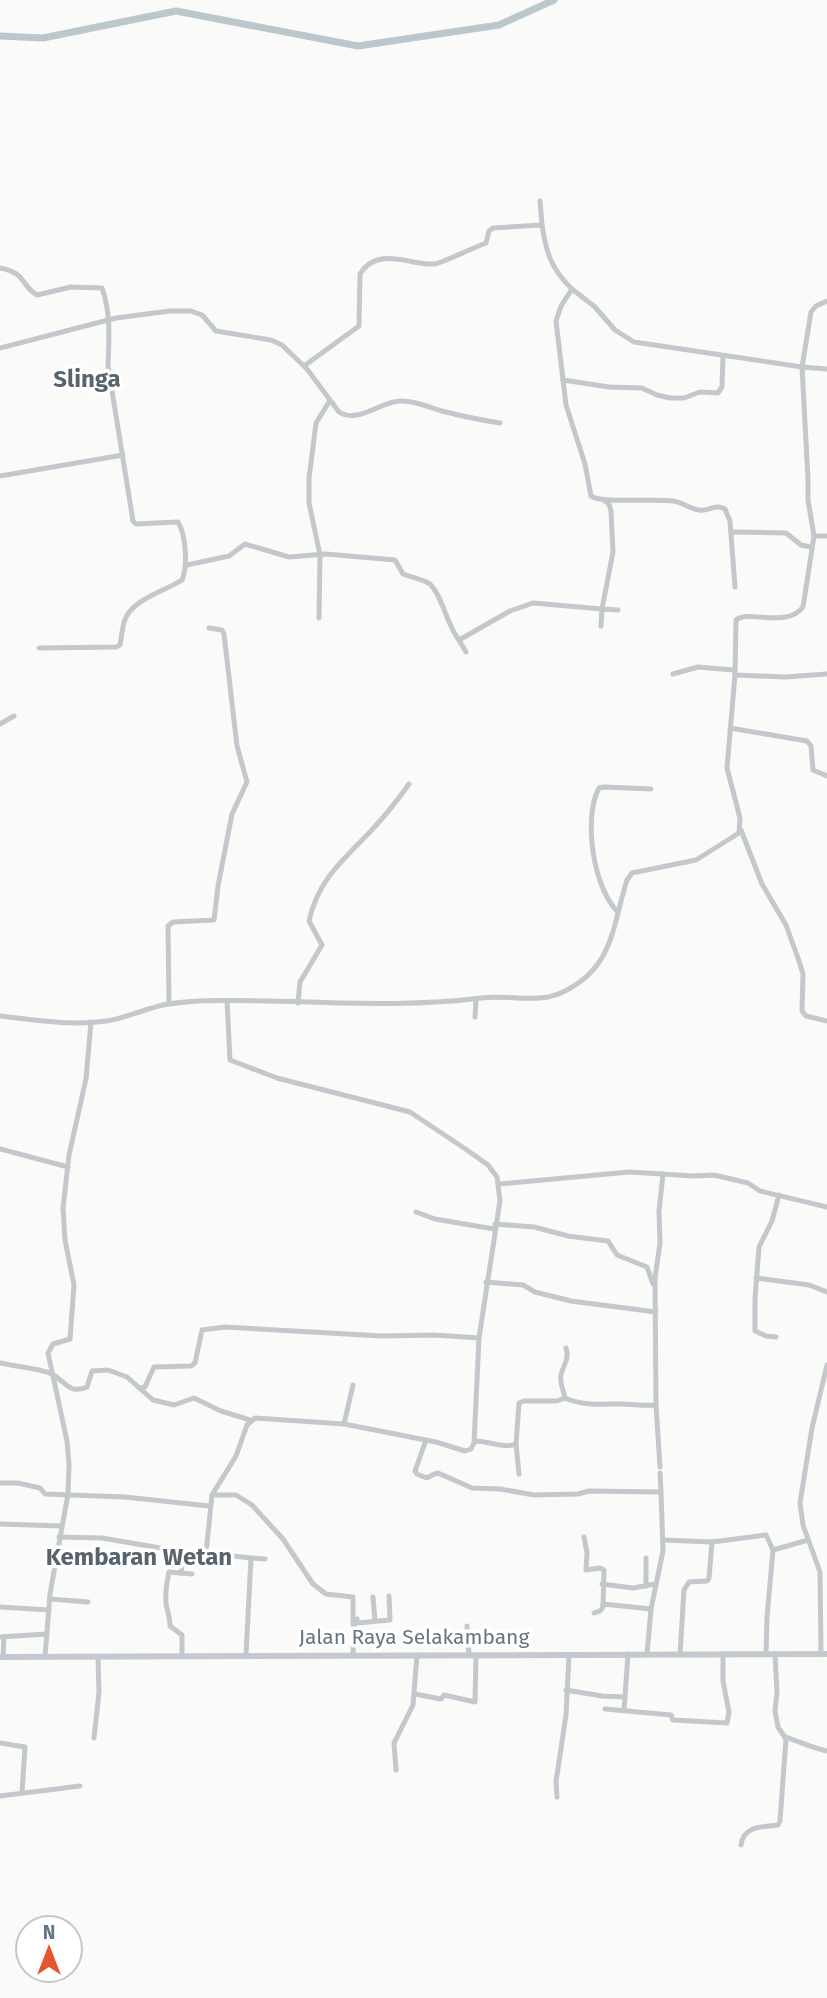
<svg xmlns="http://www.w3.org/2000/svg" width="827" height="1998" viewBox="0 0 827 1998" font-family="'Fira Sans',sans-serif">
  <rect width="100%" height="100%" fill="#fafaf8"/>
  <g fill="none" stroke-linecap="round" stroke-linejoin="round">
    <!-- river -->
    <polyline stroke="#bbc7cb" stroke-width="7" points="0,36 43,38 176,11 358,46 499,25 554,0"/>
    <!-- minor -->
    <g stroke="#c3c8cc" stroke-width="5">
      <polyline points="540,201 542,225"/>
      <path d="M0 268C27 273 20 285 37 295L71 287 102 288C111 313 109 340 108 366L133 521 136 524 178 522C186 535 188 566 182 580 165 591 136 598 126 617 122 625 122 636 120 645L116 647 39 648"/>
      <polyline points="827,301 816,306 811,312 802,367 827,369"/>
      <path d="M0 348 116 318 170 311H191L202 315 216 331 271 340 282 345 307 369 339 412C358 424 379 402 400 401 413 400 429 407 442 411 461 416 481 420 500 423"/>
      <path d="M304 366 359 326 360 274C378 245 412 266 434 264 440 264 477 246 486 243L489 231 493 228 542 225C546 252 551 269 572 289"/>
      <polyline points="563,380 609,387 642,388 657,395 670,398 684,398 700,392 718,393 722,387 723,356"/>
      <polyline points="0,476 123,455"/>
      <polyline points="731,532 786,533 801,545 811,547"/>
      <polyline points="814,536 827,536"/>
      <path d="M187 565 229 556 245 544 289 557 326 554 395 560 403 574C410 577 423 579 430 584 443 597 447 626 459 640L510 611 533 603 602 609 613 552 611 511 609 504 605 501"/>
      <path d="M735 587 730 521 725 509C714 503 709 512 699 510 690 509 682 502 673 501 655 498 602 504 591 496L585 464 566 405 556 321 561 306 572 289 595 307 615 330 634 342 802 367 808 479V500L814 536 803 607C786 629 749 609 736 620L735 675"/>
      <polyline points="319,618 320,555 309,503 309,478 316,423 329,402"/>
      <polyline points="601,626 602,609 618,610"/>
      <polyline points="459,640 466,652"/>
      <polyline points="673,674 698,667 733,670"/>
      <polyline points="0,724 14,716"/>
      <polyline points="730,728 807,741 811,746 813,770 827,776"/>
      <polyline points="741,830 762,884 786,925 799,961 803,974 802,1011 806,1016 827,1021"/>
      <path d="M618 912C593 888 583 818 599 788L604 787 651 789"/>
      <path d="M298 1003 300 982 322 945 309 921C318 880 343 860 370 832 384 817 397 801 409 784"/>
      <polyline points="169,1004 168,926 173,922 214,920 218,886 232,814 247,782 237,746 224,634 222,630 209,628"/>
      <path d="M0 1016C35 1020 71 1026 106 1021 122 1019 137 1012 152 1008 167 1003 183 1002 199 1001 293 998 388 1010 481 998 509 994 539 1005 565 991 614 966 612 927 627 880L632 873 696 860 739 833 740 818 727 768 735 675 785 677 827 674"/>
      <polyline points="475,1017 476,999"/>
      <polyline points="0,1149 68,1167"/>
      <polyline points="499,1184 629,1172 694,1176 714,1175 748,1183 760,1191 827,1207"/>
      <polyline points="416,1212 435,1219 494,1229"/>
      <polyline points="495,1224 534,1227 568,1236 608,1241 617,1255 647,1267 653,1284"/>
      <polyline points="756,1278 809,1285 827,1292"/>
      <polyline points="486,1282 523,1285 535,1292 571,1301 656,1312"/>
      <polyline points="776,1337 766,1336 755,1331 755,1299 759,1247 772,1221 779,1195"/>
      <path d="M0 1363C12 1366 42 1369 52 1374 65 1381 69 1395 87 1387L92 1371 108 1370 127 1377 153 1400 174 1405 194 1398 221 1411 250 1420"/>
      <polyline points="139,1388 145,1387 154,1367 191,1366 195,1363 202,1330 225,1327 382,1336 434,1335 479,1338"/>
      <path d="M565 1398C583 1406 602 1404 621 1404 633 1404 643 1406 656 1405"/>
      <polyline points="344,1424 353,1385"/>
      <path d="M426 1440 415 1471 417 1474C432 1481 425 1476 438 1473L472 1488 500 1489 534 1495 578 1494 589 1491 661 1492 663 1551 651 1609 647 1654"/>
      <path d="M475 1441C488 1441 505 1449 516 1444"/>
      <polyline points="660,1467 656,1405 655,1278 660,1243 659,1211 663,1174"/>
      <polyline points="660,1473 661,1492"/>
      <path d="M519 1474 516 1444 519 1403 524 1401H557L565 1398C564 1390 559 1383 561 1375 563 1365 570 1359 566 1348"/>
      <polyline points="0,1483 18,1483 40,1488 45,1494 125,1497 209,1506"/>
      <polyline points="212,1495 236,1495 252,1505 283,1539 313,1584 326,1594 353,1597 353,1624"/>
      <polyline points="0,1524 61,1526"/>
      <polyline points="59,1537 102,1538 184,1552 206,1553 212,1495 236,1456 247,1425 255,1418 344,1424 436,1442 465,1451 471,1449 474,1443 479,1338 500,1201 497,1177 488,1165 467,1150 410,1112 277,1078 230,1060 227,1001"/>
      <polyline points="584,1537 587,1553 586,1570 600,1568 604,1570 603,1607 600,1611 594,1613"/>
      <polyline points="663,1540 712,1542 766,1535 773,1550 808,1540"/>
      <polyline points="206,1553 251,1558 246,1654"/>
      <polyline points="251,1558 265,1559"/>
      <polyline points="181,1573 184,1552"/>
      <polyline points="602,1584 633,1588 655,1584"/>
      <polyline points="646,1586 646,1558"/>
      <polyline points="373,1597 375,1621"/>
      <polyline points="50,1599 88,1602"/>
      <polyline points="603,1604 651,1609"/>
      <polyline points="0,1607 49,1610"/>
      <polyline points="357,1619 357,1623 390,1620 389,1596"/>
      <polyline points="467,1626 469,1655"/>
      <polyline points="0,1637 47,1634"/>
      <polyline points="680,1654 684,1590 689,1582 707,1581 709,1578 712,1542"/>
      <polyline points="766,1654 767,1617 773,1550"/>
      <polyline points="821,1654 820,1572 803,1525 800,1503 812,1428 827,1365"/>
      <polyline points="353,1655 354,1623"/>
      <path d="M182 1656V1635L170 1626C170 1617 167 1611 166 1603 165 1593 167 1581 169 1572L192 1574"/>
      <polyline points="3,1657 4,1637"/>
      <polyline points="45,1657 50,1594 68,1494 69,1465 67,1441 48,1353 53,1344 70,1339 74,1285 65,1240 63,1208 69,1155 86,1079 91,1022"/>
      <polyline points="566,1690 602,1696 625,1697"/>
      <polyline points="415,1694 441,1699 444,1695 475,1702 476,1655"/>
      <polyline points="605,1709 671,1715 673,1720 727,1723 729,1712 723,1681 723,1654"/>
      <polyline points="624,1711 628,1654"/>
      <path d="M786 1737C800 1742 812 1748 827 1751"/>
      <polyline points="94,1738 99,1692 98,1657"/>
      <polyline points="0,1743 25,1747 22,1793"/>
      <polyline points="396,1770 394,1743 413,1705 417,1655"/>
      <polyline points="0,1796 80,1786"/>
      <polyline points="557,1797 556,1782 566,1715 569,1655"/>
      <path d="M741 1845C743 1826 762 1827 778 1825L780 1821 786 1739 778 1727 775 1711 777 1692 775 1654"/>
    </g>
    <!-- major -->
    <polyline stroke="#c3c9ce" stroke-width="6" points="0,1657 827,1654"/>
  </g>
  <g text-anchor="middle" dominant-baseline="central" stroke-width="7" stroke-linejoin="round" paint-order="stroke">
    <!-- street labels -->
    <g font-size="21" fill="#657683" stroke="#fff">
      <text x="414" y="1637">Jalan Raya Selakambang</text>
    </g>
    <!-- quarter labels -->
    <g font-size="24" font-weight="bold" fill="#57646e" stroke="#fff">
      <text x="87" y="379">Slinga</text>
      <text x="139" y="1557">Kembaran Wetan</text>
    </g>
  </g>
  <!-- north arrow -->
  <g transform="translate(49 1949)"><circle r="33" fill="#ffffff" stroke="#c1c8cd" stroke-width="2"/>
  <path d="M0-5L12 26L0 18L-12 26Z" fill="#e4572e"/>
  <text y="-10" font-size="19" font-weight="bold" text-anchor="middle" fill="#657683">N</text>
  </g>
</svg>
